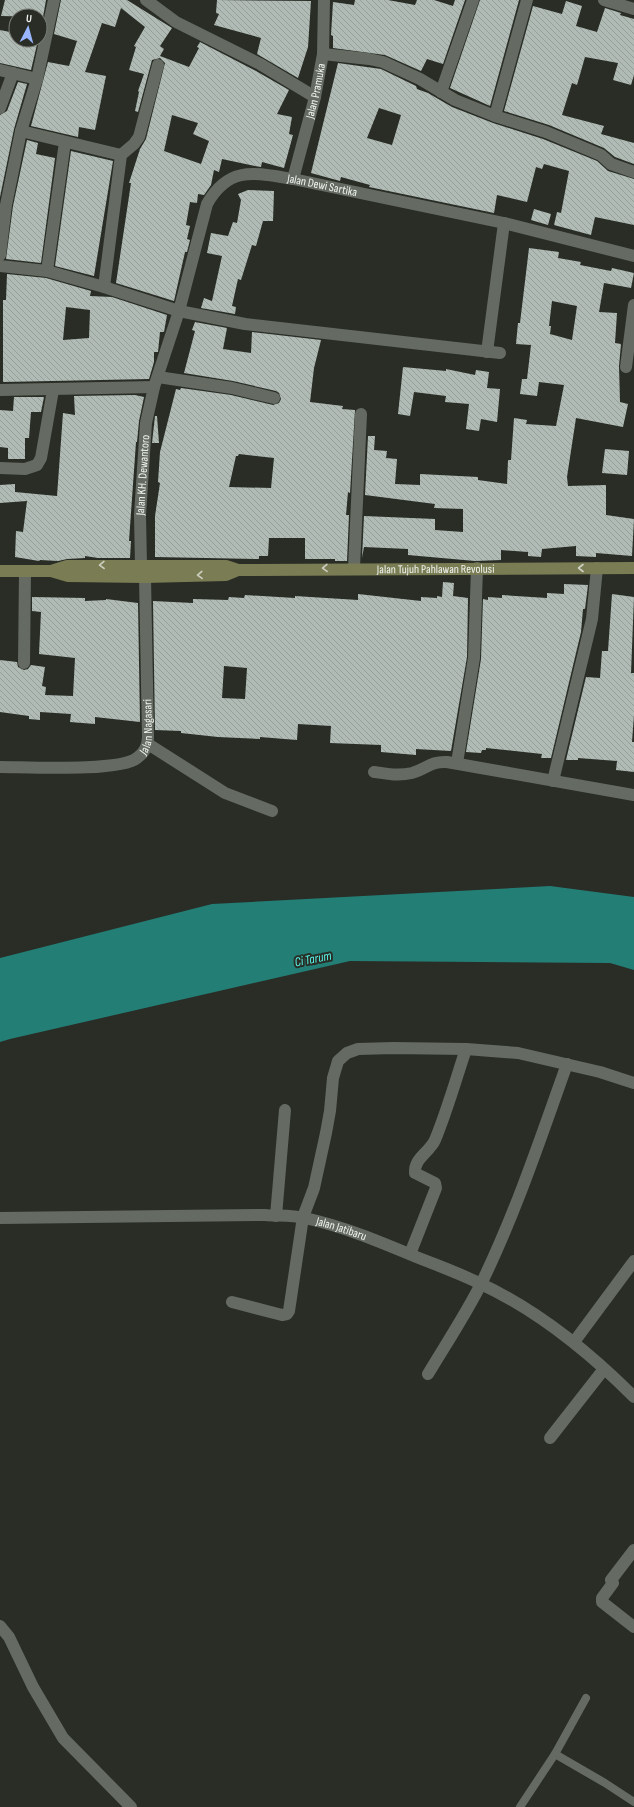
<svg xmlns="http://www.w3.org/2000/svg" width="634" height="1807" viewBox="0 0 634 1807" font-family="'Sofia Sans Condensed',sans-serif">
  <defs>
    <pattern id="building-back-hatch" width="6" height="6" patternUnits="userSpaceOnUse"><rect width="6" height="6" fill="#b0bbb5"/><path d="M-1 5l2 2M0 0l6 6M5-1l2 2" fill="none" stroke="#969e9a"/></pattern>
  </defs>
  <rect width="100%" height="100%" fill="#292d26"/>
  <!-- water -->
  <polygon fill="#237e76" points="550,886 634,897 634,970 610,963 350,961 10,1039 0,1042 0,958 212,904"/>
  <!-- building -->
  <g fill="url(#building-back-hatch)" fill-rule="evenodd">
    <polygon points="5,0 46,0 43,17 1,16"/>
    <path d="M61 0H127L172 28 160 46 164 49 160 56 189 67 199 48 197 47 200 42 256 71 289 90 277 114 292 117 289 134 293 135 284 168 262 162 261 167 255 166 222 159 219 172 214 170 211 185 204 195 198 194 197 203 190 202 186 225 190 226 187 239 190 240 187 252H185L174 301 116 283 131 183H129L140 149 146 139 165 63 160 58 152 60 138 112 135 111 139 92 138 91 144 74 129 70 136 47 134 46 145 27 121 8 115 27 102 23 85 72 106 76 95 130 79 127 78 137 31 126 48 62 69 66 77 41 54 34ZM172 115 198 123 193 134 209 141 201 164 164 151Z"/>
    <polygon points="217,0 311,1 308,47 298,78 257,54 261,38 214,25 219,14 216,13"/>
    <polygon points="355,0 388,0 415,5 417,0 434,0 453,6 455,0 465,0 443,64 427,59 421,71 385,55 333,48 333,36 331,35 333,2 354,5"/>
    <polygon points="480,0 519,0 490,106 450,88"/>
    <polygon points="566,1 582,6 576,26 597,32 605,8 621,13 620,15 634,19 634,75 631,85 613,80 618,63 585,57 577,85 572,83 562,115 604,126 601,134 634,143 634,164 615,157 604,148 549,125 504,111 533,6 562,14"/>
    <polygon points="0,30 15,33 15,40 38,40 31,70 0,63"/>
    <path d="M338 63 381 69 416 86 417 89 428 93 452 107 493 123 543 139 597 161 608 171 634 179V225L595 217 591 235 554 225 557 212 561 213 569 171 544 164 542 169 536 167 527 202 497 195 494 213 369 187 370 185 341 177 340 181 311 173ZM379 108 401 115 392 145 367 138Z"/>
    <polygon points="18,82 27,84 14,129 0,197 0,115 7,111"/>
    <polygon points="27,140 38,143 36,154 55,158 41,263 6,259 13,206"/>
    <polygon points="71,151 113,161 94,276 55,266"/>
    <polygon points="248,190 274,191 273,221 263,221 256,246 252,245 241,280 238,279 232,306 236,307 235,314 201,308 204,298 212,301 222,256 207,253 211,233 228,236 233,222 237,223 241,200 238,194"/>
    <polygon points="534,209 551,214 548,225 531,220"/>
    <path d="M529 248 559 252 558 258 581 262 580 265 611 271 612 268 634 273 631 288 604 283 599 312 617 313 615 343 621 344 619 366 620 402 628 404 623 427 576 418 567 477 568 486 606 485V515L634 519 632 556 596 553V557L576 556V546L542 549 541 557 528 556V552L501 550V560L475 561 408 555V549L364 547 362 558 364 516 435 519V530L463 532V509L434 508 435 504 365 495 368 436H375L374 450 387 451 386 458 397 459 395 484 420 485V474L478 477V480L507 484 508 460H511L514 418 527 420 526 424 556 426 564 385 539 382 537 396 520 394 522 379H527L531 345 516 344 518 323H520ZM552 301 577 306 572 340 550 334 551 326H549Z"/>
    <path d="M7 274 46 278 91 291 90 296 112 297 167 315 164 332H160L158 352H154V362L149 379 3 382V300H6ZM66 307 90 310 89 338 63 340Z"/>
    <path d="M195 322 227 328 223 349 251 353 252 332 321 340 314 368 310 402 343 406 342 409 355 410 350 493 348 492 346 515H349L347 561H335V559H305V538H269L268 556H259V559L155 557V516L160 483 158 482 160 452 176 389 180 390 181 388 231 395 273 405 279 403 281 399 279 393 276 391 233 381 184 373 195 331 192 330ZM239 454 274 458 271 488 229 487 236 456H238Z"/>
    <polygon points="403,367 446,371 446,369 475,375 476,370 489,372 487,388 500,389 497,422 481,419 479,431 466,429 469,404 445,402 446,396 414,392 410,416 398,414"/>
    <polygon points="135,395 144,397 139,421 137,442 136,442 129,541 131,541 130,558 98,558 85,556 85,558 67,559 58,561 40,560 39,561 15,557 16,531 23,532 27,501 0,503 0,485 15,484 15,492 57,496 63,413 75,415 74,396"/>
    <polygon points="14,397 44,397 41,412 31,412 29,438 25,438 25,459 8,459 8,448 0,447 0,410 13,411"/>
    <polygon points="155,416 157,416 159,443 152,443"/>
    <polygon points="605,449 629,451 627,475 602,473"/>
    <path d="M443 582 454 583 453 596 468 598 467 657 451 751 416 749V755L381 752V745L330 743 331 726 298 724 297 740 260 737V739L218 737 181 733V731L155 730 153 601 193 603V599L228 600 229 597 244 598 245 595 295 598V596L358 600V594L421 601V597L437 598V596L442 597ZM224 666 247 668 245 699 222 698Z"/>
    <polygon points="564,584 588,585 585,609 583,609 581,632 551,758 541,758 542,754 486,748 486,750 482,750 481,753 466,752 481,659 483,599 488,600 488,597 502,598 502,595 547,598 547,593 564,594"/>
    <polygon points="612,594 634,597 631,673 634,673 634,715 632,742 634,742 634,772 616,770 617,761 578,758 578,760 566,760 586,677 600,678 602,651 608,651"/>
    <polygon points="32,597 85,598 85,601 106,600 106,599 138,603 140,722 95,717 95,724 70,722 71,714 40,712 40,720 29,719 29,716 0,712 0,660 17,662 18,667 24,670 28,669 31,665 45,667 42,686 46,687 45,695 73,696 75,658 39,654 41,612 32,611"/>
  </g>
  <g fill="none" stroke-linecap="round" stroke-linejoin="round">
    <!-- service -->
    <g stroke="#656b62" stroke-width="8">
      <polyline points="555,1754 605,1783 634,1802"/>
      <polyline points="520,1807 555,1754 586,1698"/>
    </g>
    <!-- minor -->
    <g stroke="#656b62" stroke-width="12">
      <polyline points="146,0 176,22 260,64 315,97"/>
      <polyline points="323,54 369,59 383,62 420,79 455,100 495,116 546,132 601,155 611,164 634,172"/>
      <polyline points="0,70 37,79"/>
      <polyline points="441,92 473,0"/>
      <polyline points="0,108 13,73"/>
      <polyline points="495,116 527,0"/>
      <polyline points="21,131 121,155"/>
      <polyline points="0,255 6,205 21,131 37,79 54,0"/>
      <polyline points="0,266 47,271 104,287 179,311 245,324 500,353"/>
      <polyline points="47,271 65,142"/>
      <polyline points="104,287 121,155 134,144 139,137 158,65"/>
      <polyline points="487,352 504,223"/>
      <polyline points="626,367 634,305"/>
      <polyline points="158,377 232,388 274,398"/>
      <polyline points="0,390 154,387"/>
      <polyline points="0,468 25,469 37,465 41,458 53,390"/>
      <polyline points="354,568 361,414"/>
      <polyline points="24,663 25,572"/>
      <polyline points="148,744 225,793 272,811"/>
      <polyline points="457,763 474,658 477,568"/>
      <path id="s1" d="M0 767C26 767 120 772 137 758 144 753 148 745 148 737L145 577"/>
      <path d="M374 772C387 774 399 776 412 773 427 769 430 761 447 762L634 795"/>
      <polyline points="553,781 592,619 597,568"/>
      <polyline points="276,1216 285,1110"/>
      <path id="s2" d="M0 1218 265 1215C278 1216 292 1215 305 1218 342 1226 378 1241 414 1256 436 1265 459 1273 481 1284 539 1311 589 1352 634 1397"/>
      <path d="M410 1254 436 1188 435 1183 415 1173C414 1158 429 1153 435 1140 447 1111 456 1079 466 1049"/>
      <polyline points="232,1302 282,1315 287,1314 289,1311 303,1217 314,1188 326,1133 330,1111 333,1078 338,1061 347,1053 358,1049 393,1048 466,1049 518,1053 600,1072 634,1083"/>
      <polyline points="574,1342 634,1261"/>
      <path d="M428 1374C446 1344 466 1314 482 1282 516 1212 541 1137 567 1064"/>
      <polyline points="550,1438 604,1369"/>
      <polyline points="634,1550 611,1580 613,1583 602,1598 602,1602 634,1627"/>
      <polyline points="0,1626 9,1637 33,1687 63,1738 131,1807"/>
    </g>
    <!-- tertiary -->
    <g stroke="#656b62" stroke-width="12">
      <polyline points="604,0 634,9"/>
      <path id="s3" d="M293 179 315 97 323 54 324 0"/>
      <path id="s4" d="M141 565 140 515 146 423 154 387 179 311 207 204C229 165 255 173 293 179L504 223 634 256"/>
    </g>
    <!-- secondary -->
    <g stroke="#7a7d54" stroke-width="12">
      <path id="s5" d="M0 571H51L67 566H226L238 570 634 568"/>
      <polyline points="51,571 68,576 145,577 226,575 238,570"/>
    </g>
  </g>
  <!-- one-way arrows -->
  <defs><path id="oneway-chevron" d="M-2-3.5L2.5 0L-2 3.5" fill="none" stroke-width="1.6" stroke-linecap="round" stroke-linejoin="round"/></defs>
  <g stroke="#cdd0c0">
    <use href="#oneway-chevron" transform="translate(102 565) rotate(179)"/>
    <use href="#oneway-chevron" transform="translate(325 568) rotate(179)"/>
    <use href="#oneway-chevron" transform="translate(581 568) rotate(-180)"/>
    <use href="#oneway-chevron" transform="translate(200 575) rotate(178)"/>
  </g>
  <g text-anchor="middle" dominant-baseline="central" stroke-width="4" stroke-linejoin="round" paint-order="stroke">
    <!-- street labels -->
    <g font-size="12" fill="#f0f4ef" stroke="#292d26">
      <text stroke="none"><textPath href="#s3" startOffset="91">Jalan Pramuka</textPath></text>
      <text stroke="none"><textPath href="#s4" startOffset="498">Jalan Dewi Sartika</textPath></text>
      <text stroke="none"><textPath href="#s4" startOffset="90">Jalan KH. Dewantoro</textPath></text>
      <text stroke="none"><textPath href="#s5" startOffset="437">Jalan Tujuh Pahlawan Revolusi</textPath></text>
      <text stroke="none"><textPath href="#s1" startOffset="173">Jalan Nagasari</textPath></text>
      <text stroke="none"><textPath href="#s2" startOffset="343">Jalan Jatibaru</textPath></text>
    </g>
    <!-- water labels -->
    <g font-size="13" font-style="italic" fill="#57f9eb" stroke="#292d26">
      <text transform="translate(313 959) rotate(-11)">Ci Tarum</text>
    </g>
  </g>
  <!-- north arrow -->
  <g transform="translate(28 28) rotate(6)"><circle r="19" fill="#292d26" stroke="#797d76"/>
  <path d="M0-3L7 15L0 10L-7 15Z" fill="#98b5fd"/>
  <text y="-6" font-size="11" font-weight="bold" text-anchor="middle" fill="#f0f4ef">U</text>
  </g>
</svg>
